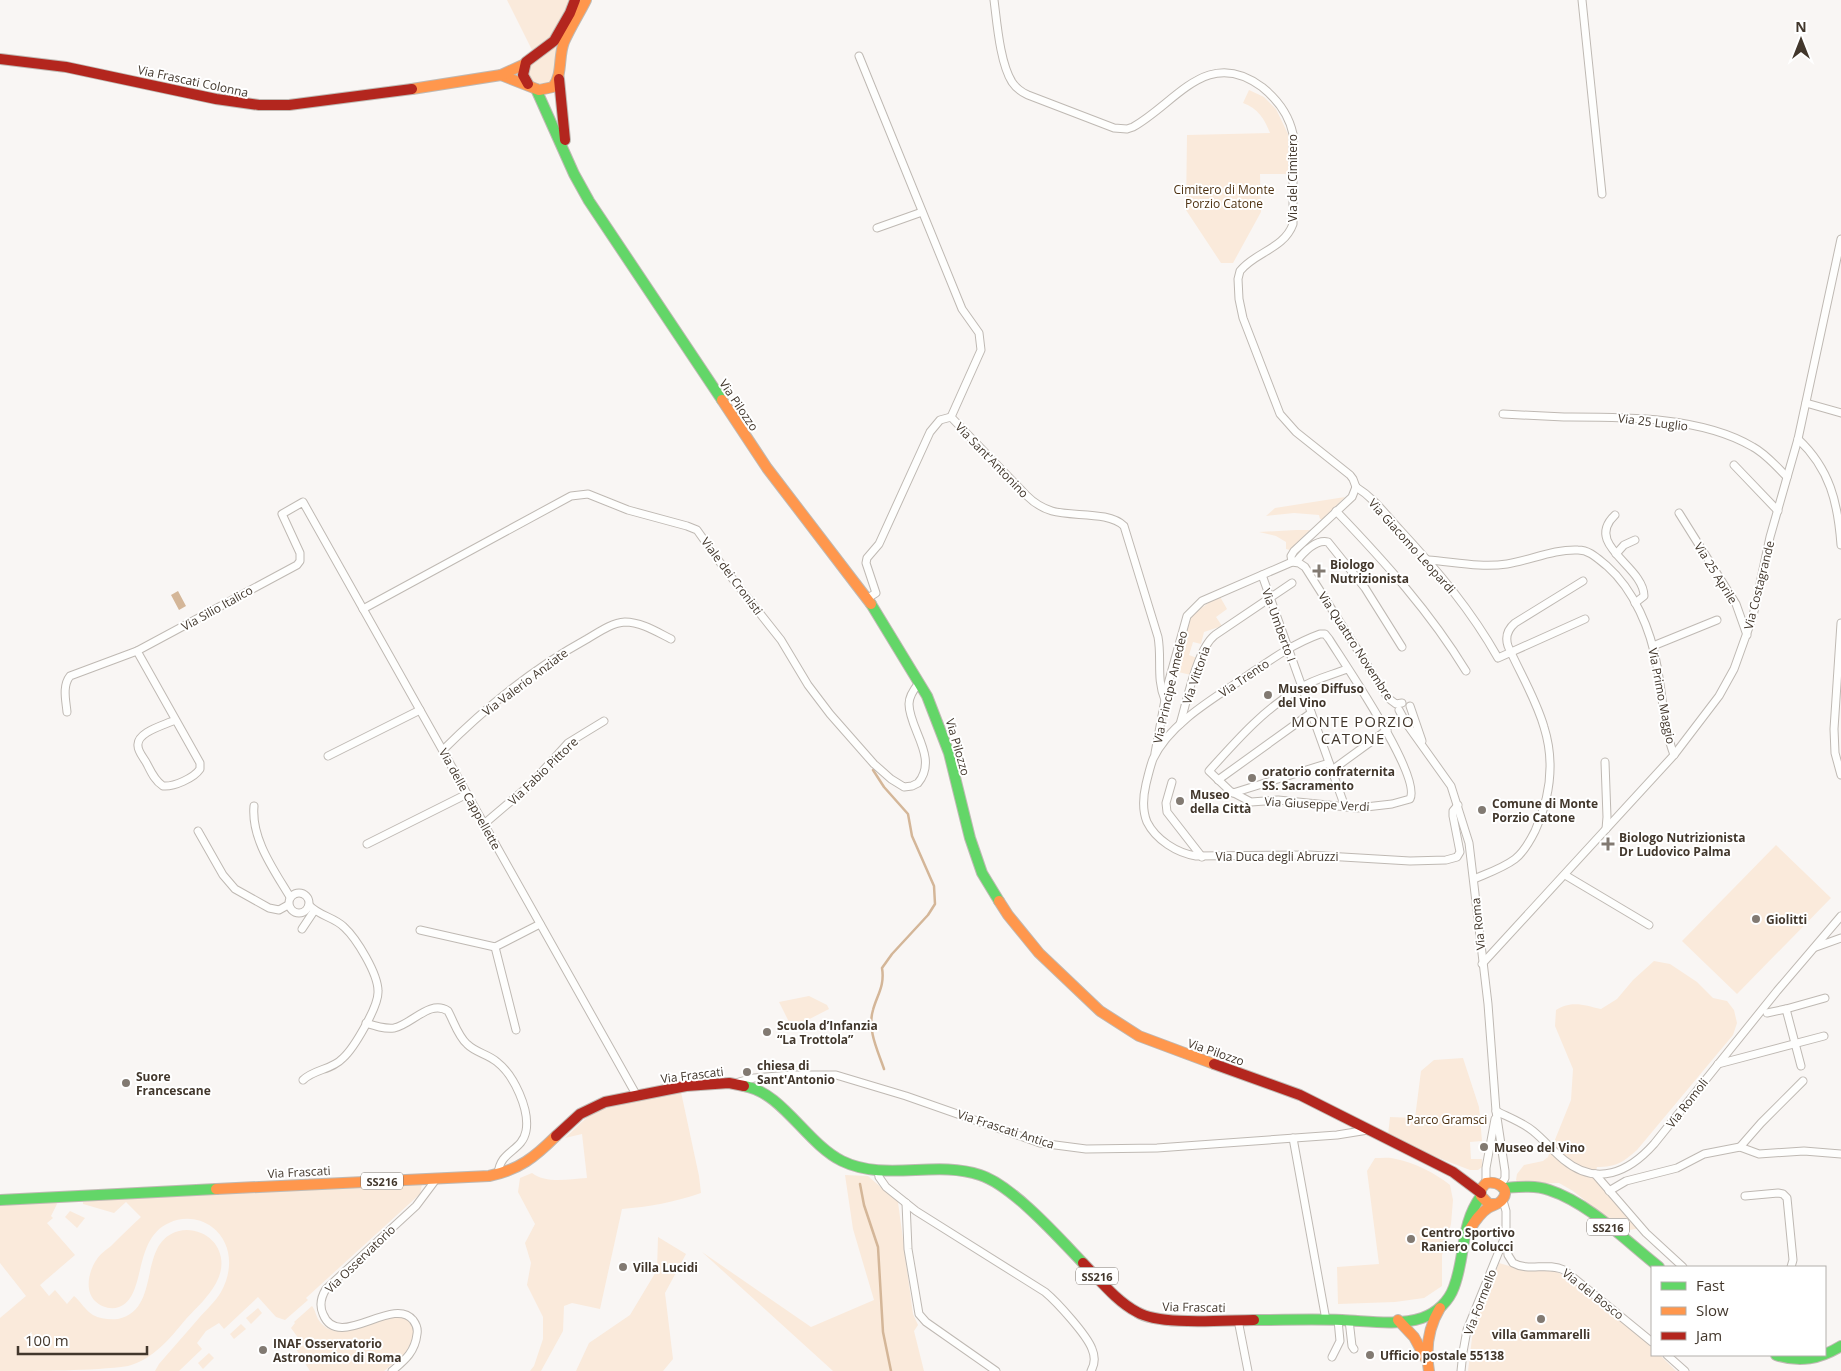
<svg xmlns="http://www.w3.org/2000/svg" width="1841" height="1371" viewBox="0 0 1841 1371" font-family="'Open Sans',sans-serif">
  <rect width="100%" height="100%" fill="#f9f6f4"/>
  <!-- green -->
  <g fill="#faeadb">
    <path d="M507 0H569C560 22 555 40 532 50Z"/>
    <path d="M556 47C555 65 557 100 528 79V71L531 62Z"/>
    <path d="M1249 90 1264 97 1276 109 1288 134V174H1260L1261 212 1233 263H1221L1186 210 1187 135 1270 133C1265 120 1258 108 1243 103Z"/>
    <polygon points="1345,497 1323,519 1320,519 1319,515 1294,513 1266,516 1275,508"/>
    <polygon points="1296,530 1310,530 1290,550 1286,549 1286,542 1276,536 1259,532"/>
    <polygon points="1219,595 1227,609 1216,617 1222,626 1204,632 1201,644 1193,642 1189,655 1197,658 1191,675 1174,671 1188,618"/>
    <polygon points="1776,845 1831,898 1737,994 1682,941"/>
    <path d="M1654 961 1670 964 1697 982 1713 998 1727 1001 1734 1010 1737 1023 1733 1035 1637 1150C1623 1162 1617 1167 1597 1167L1595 1174 1641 1228 1624 1231 1573 1191 1559 1183 1519 1184 1516 1180 1517 1174 1524 1165 1543 1161 1548 1157 1571 1100 1573 1069 1555 1026 1556 1010C1572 1000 1584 1005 1601 1009L1617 999 1633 980Z"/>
    <polygon points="809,996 827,1005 829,1009 792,1028 779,1002"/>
    <polygon points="1463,1058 1479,1107 1482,1141 1470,1142 1471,1159 1482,1159 1482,1167 1478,1170 1470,1170 1431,1155 1388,1135 1390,1117 1415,1118 1421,1071 1434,1060"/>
    <path d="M681 1092 699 1176 701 1193C675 1202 648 1207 622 1209L600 1309 572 1303 564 1306 563 1331 541 1371H530L534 1366 543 1339V1317L527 1285 531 1263 525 1243 535 1224 518 1192 520 1178 532 1173C547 1184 568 1179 587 1178L582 1134 565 1138C573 1131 580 1123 588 1117 606 1103 657 1097 681 1092Z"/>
    <path d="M1375 1158C1382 1158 1390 1157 1396 1159 1415 1163 1435 1173 1450 1185L1453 1200 1451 1224 1442 1255V1286L1424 1298 1395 1302 1338 1304 1337 1267 1379 1264 1367 1171Z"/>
    <polygon points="845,1175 868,1176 898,1202 913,1314 918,1325 914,1331 924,1371 833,1371 702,1252 811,1327 874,1300 853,1229"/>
    <path d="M422 1184 420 1194 306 1298 308 1300 285 1320 276 1317 258 1297 224 1329 219 1323 206 1331 197 1343 202 1349 179 1371H155L159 1364C172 1349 186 1333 199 1318 206 1310 215 1302 221 1292 233 1271 233 1243 212 1227 200 1218 183 1216 169 1223 132 1239 147 1297 119 1307 111 1310 101 1307 95 1301 84 1290 89 1270 97 1259 100 1254 106 1250 111 1246 121 1236 131 1226 141 1217L126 1202 114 1213 83 1204V1202L123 1198Z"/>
    <path d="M55 1200 57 1204 51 1216 53 1218 47 1223 75 1255 40 1285 49 1296 55 1290 67 1304 74 1296C81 1302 85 1310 93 1315 100 1319 110 1320 118 1319 163 1309 136 1242 179 1231 186 1229 194 1230 201 1233 209 1236 216 1243 219 1251 230 1278 202 1302 186 1319 170 1338 154 1359 128 1366 93 1371 38 1371 0 1371V1318L26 1296 0 1263V1201Z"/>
    <polygon points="70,1211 85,1218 77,1228 65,1217"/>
    <polygon points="658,1237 686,1254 665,1293 673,1359 663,1371 576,1371 589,1343 630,1315 657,1270"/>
    <polygon points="1499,1263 1526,1271 1543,1270 1557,1272 1572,1280 1635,1331 1652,1348 1652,1355 1660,1355 1676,1371 1468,1371 1472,1338 1477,1320"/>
    <path d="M312 1306C316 1311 316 1318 321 1323 337 1342 372 1323 392 1316H401L411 1322 414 1332 412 1346 405 1354 384 1371H310L296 1349 299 1339 291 1328 295 1323 294 1322Z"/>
    <polygon points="258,1308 262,1313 251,1324 246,1318"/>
    <polygon points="241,1324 246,1329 234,1339 230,1334"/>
    <polygon points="209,1353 214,1358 203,1369 198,1363"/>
  </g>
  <!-- water -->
  <polygon fill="#d4b698" points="178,591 186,606 179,610 171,595"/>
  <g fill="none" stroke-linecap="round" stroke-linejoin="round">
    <!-- stream -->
    <g stroke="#d4b698" stroke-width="2.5">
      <path d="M873 770 884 787 908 814 912 836 934 886 935 904 928 915 892 954 882 968C885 986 877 995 873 1010 867 1030 878 1051 884 1069"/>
      <polyline points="860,1184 864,1205 878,1247 883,1332 891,1371"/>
    </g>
    <!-- street casing -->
    <g stroke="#bfb9b3" stroke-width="9">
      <g id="street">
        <path d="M994 0C997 23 1000 63 1012 82 1016 88 1021 92 1028 95L1114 128 1127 129 1133 127C1176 103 1207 46 1262 87 1277 99 1289 115 1293 134V224C1284 249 1255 252 1240 271L1238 279 1239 299 1243 318 1280 414 1296 432 1350 475 1353 479 1356 487"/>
        <polyline points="1582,0 1602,194"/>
        <polyline points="859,56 962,309 979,333 981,350 951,417"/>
        <polyline points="877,228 922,212"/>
        <polyline points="1806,403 1841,413"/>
        <path d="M1503 414C1523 415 1543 416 1564 417 1623 417 1701 416 1753 447 1766 454 1777 467 1787 477"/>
        <path d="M1798 439C1830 469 1838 503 1841 545"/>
        <polyline points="1734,465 1778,511"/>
        <path d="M1356 487C1374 498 1386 515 1400 530 1437 570 1471 610 1498 658L1585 619"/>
        <path d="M1336 511C1384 561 1430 612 1466 671"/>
        <polyline points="1679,513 1736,604 1747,635"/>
        <path d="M1615 515C1583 545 1644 566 1644 596L1635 603"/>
        <polyline points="1616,554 1624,545 1635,540"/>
        <path d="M1428 560C1454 562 1481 568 1507 564 1531 560 1554 549 1578 550 1590 550 1598 559 1607 566 1634 590 1651 630 1657 666 1663 696 1663 726 1674 755"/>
        <polyline points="1292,562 1291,556 1294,551 1352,497 1356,487"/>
        <path d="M1296 562C1303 553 1316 539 1328 542L1365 588 1402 647"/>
        <polyline points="1262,575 1345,807"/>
        <path d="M868 598 876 593 866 563 867 558 879 544 930 432 940 420 951 417 1026 495C1033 502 1042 508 1052 511 1072 517 1109 511 1124 526L1158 637C1162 658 1156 679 1165 700"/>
        <path d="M363 609 571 496 588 494 628 510 687 526 697 530 724 568 781 640 808 685 830 714 874 764 891 779 904 787 912 786 918 783C939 758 909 729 909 704 909 696 914 689 919 683"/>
        <polyline points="1841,623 1834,729 1835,753 1841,775"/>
        <polyline points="1653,646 1717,620"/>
        <path d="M1347 669C1332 675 1314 679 1300 688 1264 709 1237 740 1209 771L1230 791 1251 802 1278 800 1357 808 1392 804 1410 799C1422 776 1344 663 1329 639L1325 634H1320C1292 644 1269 661 1244 678 1214 698 1169 724 1153 759 1150 767 1148 776 1146 784 1143 797 1142 810 1147 822 1156 840 1177 853 1196 856L1309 855 1410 861 1446 860 1457 857 1460 852 1453 816V811L1458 805"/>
        <polyline points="1410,706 1422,741"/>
        <polyline points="1399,710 1406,723 1451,786 1469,843 1488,1004 1496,1111 1505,1171 1505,1178 1501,1185"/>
        <path d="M67 712C66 701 62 686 70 676L137 651"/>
        <path d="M175 720C165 725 136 732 138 746 138 752 144 758 147 764 151 772 155 781 163 786 174 787 194 778 200 769V763L137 651 297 565 300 561V553L282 514 303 502 637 1096"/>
        <path d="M1180 724C1187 701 1197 649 1215 635L1292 583"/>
        <path d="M443 750C486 707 534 668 587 639 599 632 611 623 625 622 641 622 657 632 671 639"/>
        <polyline points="1155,753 1168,684 1187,616 1202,601 1292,562 1299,563 1305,567 1388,698 1396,704 1402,703"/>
        <polyline points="328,756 420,710"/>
        <polyline points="1605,762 1607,817 1606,829"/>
        <polyline points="1332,770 1387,730"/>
        <polyline points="1218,780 1311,713"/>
        <polyline points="1172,782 1166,803 1167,812 1202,857"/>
        <polyline points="1233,793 1329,763"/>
        <path d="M254 806C251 839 274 870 290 897"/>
        <polyline points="484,824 531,784 568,743 604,721"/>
        <polyline points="198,831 223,875 235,889 269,908 279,910 288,905"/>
        <polyline points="367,844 467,794"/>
        <polyline points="1565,875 1649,925"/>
        <path d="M1474 879C1488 873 1503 868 1515 859 1524 852 1530 841 1535 831 1550 798 1555 762 1544 727 1536 699 1520 673 1508 646 1505 637 1508 629 1515 623L1583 581"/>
        <circle cx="299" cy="903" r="10"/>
        <polyline points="302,929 314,911"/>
        <polyline points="420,930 495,947 540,924"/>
        <polyline points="495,947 516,1030"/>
        <polyline points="1816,947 1841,938"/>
        <polyline points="1482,964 1674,755 1719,696 1734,669 1753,616 1770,537 1798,439 1841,239"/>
        <polyline points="1786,1009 1825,998"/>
        <polyline points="1767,1013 1786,1009 1801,1066"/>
        <path d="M366 1023C375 1026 384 1029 394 1028 411 1025 430 999 448 1011 454 1022 458 1036 467 1044 476 1053 488 1054 497 1062 514 1075 530 1110 526 1131 522 1152 500 1150 498 1174"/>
        <polyline points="1718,1064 1824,1036"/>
        <path d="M303 1080C314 1069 332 1070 343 1058 354 1048 379 1006 378 991 378 974 357 939 344 927 334 917 319 916 309 905"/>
        <polyline points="739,1082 754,1078 792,1075 836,1075 906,1096 1040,1143 1086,1149 1157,1148 1337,1135 1368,1130"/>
        <path d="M1496 1111C1508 1117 1522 1122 1533 1131 1544 1140 1553 1151 1564 1160 1597 1187 1629 1172 1654 1144L1777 991 1841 916"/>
        <polyline points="1293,1138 1326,1320"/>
        <polyline points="1740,1147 1761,1123 1803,1081"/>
        <path d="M878 1170 879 1177 886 1187 916 1211 1045 1292C1057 1302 1087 1335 1092 1349 1095 1356 1095 1364 1091 1371"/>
        <polyline points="1595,1174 1646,1233 1683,1267"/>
        <polyline points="1486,1183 1486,1168 1495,1119"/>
        <polyline points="1609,1191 1626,1181 1677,1168 1704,1154 1740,1147 1759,1154 1804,1151 1841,1154"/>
        <polyline points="1745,1196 1778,1193 1783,1194 1787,1198 1793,1260 1791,1267"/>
        <polyline points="906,1203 908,1249 919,1314 926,1322 996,1371"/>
        <path d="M1506 1232 1508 1255 1513 1263C1529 1272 1547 1262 1564 1270L1652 1342"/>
        <polyline points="1238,1320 1248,1371"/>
        <polyline points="1349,1320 1352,1346 1354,1349"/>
        <polyline points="1667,1355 1685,1371"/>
        <polyline points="1332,1357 1340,1341 1338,1320"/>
        <path d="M392 1371C405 1360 415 1352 417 1334 418 1329 416 1324 413 1320 393 1295 338 1352 323 1314 319 1305 321 1297 326 1289L416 1206 437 1178"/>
        <polyline points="1461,1371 1463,1352 1467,1330 1506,1234 1506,1211 1504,1204 1501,1202"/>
      </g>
    </g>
    <!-- fast casing -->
    <g stroke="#bfb9b3" stroke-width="12">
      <g id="fast">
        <polyline points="536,89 574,174 589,201 722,400"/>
        <polyline points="871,604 927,696 949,753 970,838 982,873 999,901"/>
        <path d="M744 1086C782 1092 806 1143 842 1161 885 1182 935 1160 980 1175 1012 1185 1059 1238 1083 1263"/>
        <path d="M1503 1188C1518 1187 1534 1185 1549 1190 1589 1203 1626 1241 1659 1267"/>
        <polyline points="0,1200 216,1189"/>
        <path d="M1254 1320C1283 1320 1313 1319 1342 1320 1368 1321 1397 1326 1422 1318 1437 1313 1449 1301 1454 1287 1466 1255 1460 1225 1481 1196"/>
        <path d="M1776 1355C1800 1363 1820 1359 1841 1346"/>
      </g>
    </g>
    <!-- slow casing -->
    <g stroke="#bfb9b3" stroke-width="12">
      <g id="slow">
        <path d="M501 75 539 90 553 87C563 74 558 57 564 42 570 28 579 14 586 0"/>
        <polyline points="412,89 501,75 525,64"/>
        <polyline points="722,400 767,468 871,604"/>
        <polyline points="999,901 1008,915 1039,953 1100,1011 1139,1036 1214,1064"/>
        <path d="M216 1189 489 1176C519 1170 535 1157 556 1136"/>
        <path d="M1470 1229C1475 1221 1480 1213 1488 1208 1493 1205 1499 1204 1502 1200 1512 1188 1496 1181 1486 1183L1481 1189V1196L1489 1204H1496"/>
        <polyline points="1398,1320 1414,1337 1426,1359"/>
        <path d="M1429 1371C1425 1348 1428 1328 1440 1308"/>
      </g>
    </g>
    <!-- jam casing -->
    <g stroke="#bfb9b3" stroke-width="12">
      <g id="jam">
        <polyline points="0,59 66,67 216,99 259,105 289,105 412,89"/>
        <polyline points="559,79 565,140"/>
        <polyline points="528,84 523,75 526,62 554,41 570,13 575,0"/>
        <polyline points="1214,1064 1300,1095 1453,1172 1481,1193"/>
        <polyline points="556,1136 580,1114 605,1102 686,1086 729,1083 744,1086"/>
        <path d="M1083 1263C1099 1279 1116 1301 1137 1312 1160 1326 1225 1320 1254 1320"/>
      </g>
    </g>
    <!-- street -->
    <use href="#street" stroke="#fefefd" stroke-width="7"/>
    <!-- fast -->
    <use href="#fast" stroke="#63d668" stroke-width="10"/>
    <!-- slow -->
    <use href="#slow" stroke="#ff974d" stroke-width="10"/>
    <!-- jam -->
    <use href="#jam" stroke="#b3261e" stroke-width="10"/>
  </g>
  <!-- markers -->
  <g fill="#827a72" stroke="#fff" stroke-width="2">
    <path d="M1316.5 563.5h5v5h5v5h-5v5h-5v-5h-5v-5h5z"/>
    <circle cx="1268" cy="695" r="5"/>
    <circle cx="1252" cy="778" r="5"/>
    <circle cx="1180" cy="801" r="5"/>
    <circle cx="1482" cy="810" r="5"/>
    <path d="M1605.5 836.5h5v5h5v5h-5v5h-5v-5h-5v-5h5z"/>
    <circle cx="1756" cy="919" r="5"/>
    <circle cx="767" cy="1032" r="5"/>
    <circle cx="747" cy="1072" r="5"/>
    <circle cx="126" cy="1083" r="5"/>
    <circle cx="1484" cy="1147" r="5"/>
    <circle cx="1411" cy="1239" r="5"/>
    <circle cx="623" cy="1267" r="5"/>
    <circle cx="1541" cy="1319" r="5"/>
    <circle cx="263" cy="1350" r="5"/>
    <circle cx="1370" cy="1355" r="5"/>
  </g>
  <g text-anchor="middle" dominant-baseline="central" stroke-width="4" stroke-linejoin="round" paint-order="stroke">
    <!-- shield labels -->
    <g fill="#fff" stroke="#7b736b" stroke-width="1">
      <rect x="361" y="1172.5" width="42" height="17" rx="4"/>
      <rect x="1587" y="1218.5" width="42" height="17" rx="4"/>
      <rect x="1076" y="1267.5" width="42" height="17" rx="4"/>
    </g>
    <g font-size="11" font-weight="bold" fill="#42372c">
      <text x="382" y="1181">SS216</text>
      <text x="1608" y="1227">SS216</text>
      <text x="1097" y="1276">SS216</text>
    </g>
    <!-- street labels -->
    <g font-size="12" fill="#42372c" stroke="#fff">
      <text transform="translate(193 81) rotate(12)">Via Frascati Colonna</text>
      <text transform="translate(1292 178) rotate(-90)">Via del Cimitero</text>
      <text transform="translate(739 405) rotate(56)">Via Pilozzo</text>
      <text transform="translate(1653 422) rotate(7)">Via 25 Luglio</text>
      <text transform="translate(992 460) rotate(46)">Via Sant'Antonino</text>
      <text transform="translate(1412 546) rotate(48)">Via Giacomo Leopardi</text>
      <text transform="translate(1716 573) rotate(58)">Via 25 Aprile</text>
      <text transform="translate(732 576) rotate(53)">Viale dei Cronisti</text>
      <text transform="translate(1759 585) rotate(-76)">Via Costagrande</text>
      <text transform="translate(217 608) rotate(-29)">Via Silio Italico</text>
      <text transform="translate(1279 625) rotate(70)">Via Umberto I</text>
      <text transform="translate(1356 646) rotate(57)">Via Quattro Novembre</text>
      <text transform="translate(1196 675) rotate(-71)">Via Vittoria</text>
      <text transform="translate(1244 678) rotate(-34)">Via Trento</text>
      <text transform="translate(525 682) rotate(-37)">Via Valerio Anziate</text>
      <text transform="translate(1170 687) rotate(-77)">Via Principe Amedeo</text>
      <text transform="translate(1662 696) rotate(79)">Via Primo Maggio</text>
      <text transform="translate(958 747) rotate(74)">Via Pilozzo</text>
      <text transform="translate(543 771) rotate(-44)">Via Fabio Pittore</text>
      <text transform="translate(470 799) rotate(61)">Via delle Cappellette</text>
      <text transform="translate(1317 804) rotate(3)">Via Giuseppe Verdi</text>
      <text x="1277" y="856">Via Duca degli Abruzzi</text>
      <text transform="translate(1478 924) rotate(-96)">Via Roma</text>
      <text transform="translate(1216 1052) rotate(19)">Via Pilozzo</text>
      <text transform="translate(692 1075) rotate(-7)">Via Frascati</text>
      <text transform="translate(1687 1103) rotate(-52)">Via Romoli</text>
      <text transform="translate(1006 1129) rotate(18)">Via Frascati Antica</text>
      <text transform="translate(299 1172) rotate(-3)">Via Frascati</text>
      <text transform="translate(360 1259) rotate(-44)">Via Osservatorio</text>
      <text transform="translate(1593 1294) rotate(38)">Via del Bosco</text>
      <text transform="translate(1480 1302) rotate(-69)">Via Formello</text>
      <text transform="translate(1194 1307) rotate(1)">Via Frascati</text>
    </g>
    <!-- park labels -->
    <g font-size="12" fill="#4e3110" stroke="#fff">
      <text x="1224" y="189">Cimitero di Monte<tspan x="1224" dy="14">Porzio Catone</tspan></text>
      <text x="1447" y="1119">Parco Gramsci</text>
    </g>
    <!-- poi labels -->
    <g font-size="12" font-weight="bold" fill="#42372c" stroke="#fff" text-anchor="start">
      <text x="1330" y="564">Biologo<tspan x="1330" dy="14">Nutrizionista</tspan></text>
      <text x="1278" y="688">Museo Diffuso<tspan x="1278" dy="14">del Vino</tspan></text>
      <text x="1262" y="771">oratorio confraternita<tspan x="1262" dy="14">SS. Sacramento</tspan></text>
      <text x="1190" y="794">Museo<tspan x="1190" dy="14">della Città</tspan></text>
      <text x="1492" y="803">Comune di Monte<tspan x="1492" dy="14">Porzio Catone</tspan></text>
      <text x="1619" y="837">Biologo Nutrizionista<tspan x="1619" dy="14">Dr Ludovico Palma</tspan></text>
      <text x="1766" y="919">Giolitti</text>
      <text x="777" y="1025">Scuola d’Infanzia<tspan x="777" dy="14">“La Trottola”</tspan></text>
      <text x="757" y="1065">chiesa di<tspan x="757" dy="14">Sant'Antonio</tspan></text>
      <text x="136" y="1076">Suore<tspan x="136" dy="14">Francescane</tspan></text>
      <text x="1494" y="1147">Museo del Vino</text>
      <text x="1421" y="1232">Centro Sportivo<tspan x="1421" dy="14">Raniero Colucci</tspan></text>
      <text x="633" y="1267">Villa Lucidi</text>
      <text x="1541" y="1334" text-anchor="middle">villa Gammarelli</text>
      <text x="273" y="1343">INAF Osservatorio<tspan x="273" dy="14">Astronomico di Roma</tspan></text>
      <text x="1380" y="1355">Ufficio postale 55138</text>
    </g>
    <!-- quarter labels -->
    <g font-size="15" letter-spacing="1" fill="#42372c" stroke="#fff">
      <text x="1353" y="721">MONTE PORZIO<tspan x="1353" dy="17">CATONE</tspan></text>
    </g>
  </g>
  <!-- legend -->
  <rect x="1651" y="1266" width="175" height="90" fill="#ffffff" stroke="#b3afab"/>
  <rect x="1661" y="1282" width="25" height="8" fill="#63d668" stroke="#b3afab"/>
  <text x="1696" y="1291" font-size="15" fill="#42372c">Fast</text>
  <rect x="1661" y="1307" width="25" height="8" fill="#ff974d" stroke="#b3afab"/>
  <text x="1696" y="1316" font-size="15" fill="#42372c">Slow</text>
  <rect x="1661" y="1332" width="25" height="8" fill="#b3261e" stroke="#b3afab"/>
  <text x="1696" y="1341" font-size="15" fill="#42372c">Jam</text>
  <!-- north arrow -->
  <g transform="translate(1801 40)" stroke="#ffffff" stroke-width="4" paint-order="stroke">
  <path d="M0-4L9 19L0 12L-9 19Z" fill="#42372c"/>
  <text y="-8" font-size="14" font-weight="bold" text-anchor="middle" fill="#42372c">N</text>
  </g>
  <!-- scale -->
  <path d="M18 1346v8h129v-8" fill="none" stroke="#42372c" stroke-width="2.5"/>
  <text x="25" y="1346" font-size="15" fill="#42372c" stroke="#ffffff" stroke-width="4" paint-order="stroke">100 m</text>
</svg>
